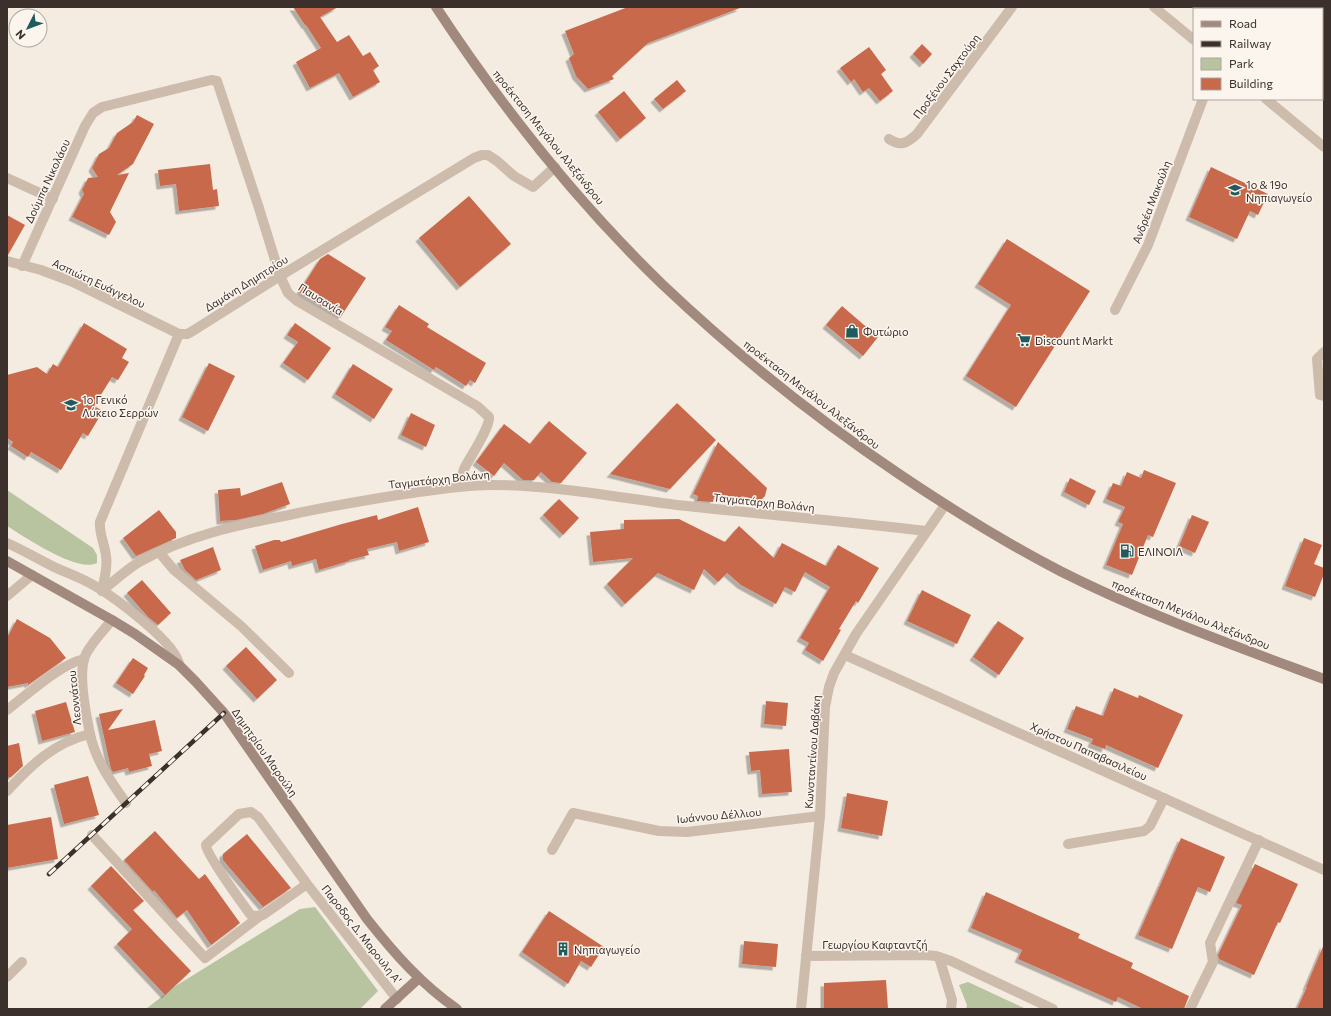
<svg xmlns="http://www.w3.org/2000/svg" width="1331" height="1016" viewBox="0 0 1331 1016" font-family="Commissioner,sans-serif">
  <defs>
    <filter id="shadow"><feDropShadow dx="-3.5" dy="3.5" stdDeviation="0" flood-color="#0004"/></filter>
  </defs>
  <rect width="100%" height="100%" fill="#f4ebe1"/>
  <!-- green -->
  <g fill="#b8c4a0">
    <path d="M7 490 93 548 97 555V563C77 573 25 537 7 526Z"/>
    <polygon points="315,907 378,991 360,1009 146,1009 174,987 300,909"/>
    <polygon points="968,982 1026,1009 966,1009 967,1005 959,985"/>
  </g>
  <!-- building -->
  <g fill="#c8694b" filter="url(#shadow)">
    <polygon points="293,7 338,7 320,17 337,42 349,35 363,56 370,52 379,66 373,70 380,82 353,97 339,73 310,88 296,62 321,48 306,25 305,25"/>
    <polygon points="628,7 740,7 740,8 648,43 612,76 614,79 588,89 576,76 569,58 574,54 565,31"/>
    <polygon points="922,44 932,54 923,64 913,54"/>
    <polygon points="869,47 886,70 881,74 893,91 880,101 869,88 863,92 854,79 851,82 840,68"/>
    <polygon points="677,80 686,91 663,109 654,99"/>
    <polygon points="624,91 646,118 620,139 598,112"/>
    <polygon points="137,115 154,124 133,164 117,175 129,173 110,212 116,222 109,235 72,217 84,194 82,190 88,178 98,177 92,168 99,154 109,148 117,133 133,122"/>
    <polygon points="210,164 213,190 217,189 219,206 179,211 176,184 160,186 158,170"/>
    <polygon points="1211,167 1268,194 1258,215 1250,211 1237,239 1189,217"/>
    <polygon points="469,196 511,244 460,287 419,238"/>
    <polygon points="7,215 25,225 8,255 7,255"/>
    <polygon points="1007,239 1090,291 1016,407 966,376 1011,305 978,284"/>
    <polygon points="328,254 366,278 340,318 299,292 320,259"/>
    <polygon points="399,305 429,324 427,327 486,363 475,383 470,380 466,386 436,367 434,370 386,340 392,331 385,327"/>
    <polygon points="842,306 878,337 863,356 826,325"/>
    <polygon points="84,323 127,349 122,358 129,362 118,380 112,377 94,406 103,411 88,436 83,433 61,470 31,452 28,457 11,446 13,442 7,438 7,375 37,367 47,374 53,364 58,367"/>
    <polygon points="295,323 331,348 308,380 283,363 298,342 287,335"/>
    <polygon points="209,363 235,376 208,431 182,417"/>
    <polygon points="353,364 393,389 374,419 335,394"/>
    <polygon points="677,403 716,440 670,489 610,474"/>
    <polygon points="411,413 435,425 426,447 401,435"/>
    <polygon points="549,421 587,453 561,483 552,482 541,472 534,480 523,480 504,463 494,476 476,462 504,424 530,444"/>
    <polygon points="718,442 767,488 765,496 760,501 742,496 739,499 715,493 713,502 697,501 698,496 693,494"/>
    <polygon points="1144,470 1176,483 1153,537 1148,535 1132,575 1106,565 1123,524 1118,522 1125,507 1106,499 1113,483 1121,486 1127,472 1141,478"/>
    <polygon points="1070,478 1096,491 1089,505 1064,492"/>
    <polygon points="282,482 290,504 263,514 236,520 220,521 218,490 240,488 241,496"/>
    <polygon points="559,499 579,518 563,535 543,515"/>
    <polygon points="418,507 429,542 399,551 397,542 367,549 369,555 349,560 349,561 319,570 316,559 292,566 291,561 263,570 255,546 274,540 280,540 281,542 342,524 377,515 378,520"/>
    <polygon points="159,510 176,532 176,538 136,556 123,538"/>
    <polygon points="1192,515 1209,522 1195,553 1179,546"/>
    <polygon points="679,519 725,542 739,526 774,558 782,543 826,566 838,545 879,568 858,603 856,601 839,629 841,630 823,661 805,650 809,643 800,638 830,587 805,572 795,592 785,587 776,604 741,585 727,573 718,582 704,569 694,590 658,573 625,604 607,584 633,558 593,562 590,532 624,529 624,520"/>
    <polygon points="1304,538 1322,545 1314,564 1324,568 1324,574 1315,597 1285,586"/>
    <polygon points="213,547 221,570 196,580 185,570 180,560"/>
    <polygon points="142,580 171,613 158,625 148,617 127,593"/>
    <polygon points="922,590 971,615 957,644 907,621"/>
    <polygon points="17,619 50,638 66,658 28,685 28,683 7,687 7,638"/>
    <polygon points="998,621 1024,638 999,675 973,657"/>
    <polygon points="246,647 277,680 257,699 226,666"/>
    <polygon points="133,658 148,668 144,675 145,676 133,694 116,683"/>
    <polygon points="1114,688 1138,698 1139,695 1183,715 1158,768 1106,745 1105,749 1091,744 1093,739 1067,729 1076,706 1103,716"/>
    <polygon points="766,701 788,703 786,726 764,724"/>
    <polygon points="66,702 75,732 42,741 35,711"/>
    <polygon points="123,709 108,730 155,720 162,751 149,754 152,766 129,772 128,768 113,772 111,769 99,714"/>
    <polygon points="19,743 23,766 11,777 7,778 7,746"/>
    <polygon points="789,749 792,792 762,794 760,770 751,771 749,752"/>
    <polygon points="88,776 99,815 64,824 54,785"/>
    <polygon points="847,793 888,801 882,836 841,828"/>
    <polygon points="51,817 58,859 7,868 7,825"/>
    <polygon points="155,831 199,879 205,874 240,923 211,945 187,910 177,918 154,890 153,892 124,860"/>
    <polygon points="247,834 291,888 263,907 223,860 223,854"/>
    <polygon points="1181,838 1225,857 1210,892 1198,887 1172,949 1138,935"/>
    <polygon points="1255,864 1298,884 1280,923 1278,922 1254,975 1219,959 1218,955 1242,905 1236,903"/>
    <polygon points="111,866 144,901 133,910 191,971 165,995 117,944 132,929 91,886"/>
    <polygon points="986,892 1080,934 1078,938 1133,963 1131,968 1189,996 1184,1009 1143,1009 1118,997 1116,1002 1018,959 1022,950 971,928"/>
    <polygon points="549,911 604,947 591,967 581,961 568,984 522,952"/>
    <polygon points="744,941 778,944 776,967 742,964"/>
    <polygon points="1324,944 1324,1009 1297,1009 1307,987 1306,987"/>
    <polygon points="886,980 888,1009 824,1009 824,983"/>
  </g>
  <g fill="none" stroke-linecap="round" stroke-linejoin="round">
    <!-- street -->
    <g stroke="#cdbbac" stroke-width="10">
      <polyline points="1154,7 1194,40"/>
      <polyline points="1312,7 1314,9"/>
      <polyline points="1297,9 1301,7"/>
      <polyline points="1322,16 1324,18"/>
      <polyline points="1266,99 1324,147"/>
      <path d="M889 139C901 147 907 143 917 134L1012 7"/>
      <polyline points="7,178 53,199"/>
      <polyline points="7,261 41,270 73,282 179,334"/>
      <path d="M22 266 85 126 93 113 102 107 211 80 217 81 258 205 280 276 288 293 297 301 477 406 489 417C490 428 470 457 464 469 462 475 461 481 459 487"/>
      <polyline points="1115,310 1148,245 1203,99"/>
      <polyline points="1324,352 1317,359 1320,395 1324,396"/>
      <path d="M7 543C23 550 38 559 54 567 67 573 82 578 95 586 114 597 178 644 179 665"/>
      <polyline points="159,552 174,570 241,626 289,673"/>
      <path d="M102 591C114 581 126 570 139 562 186 536 237 525 289 515 325 507 361 501 398 495 428 491 460 485 491 485 553 485 615 497 677 505 760 514 843 521 926 531"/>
      <path d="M102 591C104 579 108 568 106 556 105 545 99 534 100 522L179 334H187L191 332 280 276 474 158 482 155H488L497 161 514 176 533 187 555 167"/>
      <polyline points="7,596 32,575"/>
      <polyline points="845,655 1324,870"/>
      <path d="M7 710C28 694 59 665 84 659"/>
      <path d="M90 734C95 759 111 782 126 803"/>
      <path d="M7 791C31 765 55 742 90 734 86 714 77 672 86 654 92 642 103 631 112 620"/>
      <polyline points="92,835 205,958 260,916"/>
      <polyline points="1068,844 1144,831 1150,826 1164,798"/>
      <polyline points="552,850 573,813 659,831 687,832 820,816"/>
      <path d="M307 884 263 915 253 916 250 914C242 903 206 854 206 845L239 814 251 812 258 817 307 884 397 999"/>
      <polyline points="806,956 926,955 936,956 951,961 1053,1009"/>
      <polyline points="939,957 952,1000 951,1009"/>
      <polyline points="7,977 22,962"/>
      <polyline points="801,1009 820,816 825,707 829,687 834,673 856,634 945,505"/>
      <polyline points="1190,1009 1213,962 1210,943 1259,840"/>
    </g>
    <!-- secondary -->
    <g stroke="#a18a7d" stroke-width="10">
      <path d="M436 7C501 106 577 202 663 285 736 354 815 418 899 474 951 509 1004 542 1060 571 1145 614 1235 646 1324 679"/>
      <path d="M7 561 112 620 135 634 179 665 196 682 224 713 367 919C394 953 421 984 457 1009"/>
      <polyline points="385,1009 419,978"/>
    </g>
    <!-- rail casing -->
    <g stroke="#3b302b" stroke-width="4.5">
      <polyline id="rail" points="49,874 224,713"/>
    </g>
    <!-- rail -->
    <use href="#rail" stroke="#fbf5ee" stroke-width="3" stroke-dasharray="9" stroke-linecap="butt"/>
  </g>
  <!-- icons -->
  <defs>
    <g id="school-bare" transform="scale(1.08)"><path d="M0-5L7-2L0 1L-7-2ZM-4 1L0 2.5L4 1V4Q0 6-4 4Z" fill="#1f5a5e" stroke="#fbf5ee" stroke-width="2.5" paint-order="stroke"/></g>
    <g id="shop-bare" transform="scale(1.08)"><path d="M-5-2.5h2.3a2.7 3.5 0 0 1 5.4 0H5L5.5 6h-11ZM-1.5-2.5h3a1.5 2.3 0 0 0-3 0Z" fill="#1f5a5e" stroke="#fbf5ee" stroke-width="2.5" paint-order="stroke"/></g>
    <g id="supermarket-bare" transform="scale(1.08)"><path d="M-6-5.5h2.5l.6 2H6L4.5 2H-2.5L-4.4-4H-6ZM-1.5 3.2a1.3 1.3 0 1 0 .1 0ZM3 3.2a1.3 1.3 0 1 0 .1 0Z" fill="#1f5a5e" stroke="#fbf5ee" stroke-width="2.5" paint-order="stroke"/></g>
    <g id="fuel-bare" transform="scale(1.08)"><path d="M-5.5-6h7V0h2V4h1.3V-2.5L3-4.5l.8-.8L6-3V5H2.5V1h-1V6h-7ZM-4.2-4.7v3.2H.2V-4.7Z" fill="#1f5a5e" stroke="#fbf5ee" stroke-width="2.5" paint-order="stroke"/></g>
    <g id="building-bare" transform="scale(1.08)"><path d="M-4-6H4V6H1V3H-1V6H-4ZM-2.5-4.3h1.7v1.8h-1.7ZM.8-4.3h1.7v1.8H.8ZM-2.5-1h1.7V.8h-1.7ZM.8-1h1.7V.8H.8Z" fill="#1f5a5e" stroke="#fbf5ee" stroke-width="2.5" paint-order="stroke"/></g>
  </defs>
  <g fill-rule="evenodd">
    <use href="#school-bare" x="1235" y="190"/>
    <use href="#shop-bare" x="852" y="331"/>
    <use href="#supermarket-bare" x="1024" y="340"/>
    <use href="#school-bare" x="71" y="405"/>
    <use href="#fuel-bare" x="1127" y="551"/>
    <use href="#building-bare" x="563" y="949"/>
  </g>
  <g text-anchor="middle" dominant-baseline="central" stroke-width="3" stroke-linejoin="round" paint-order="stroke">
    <!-- street labels -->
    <g font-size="11" fill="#3b302b" stroke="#fbf5ee">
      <text transform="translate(946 76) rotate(-53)">Προξένου Σαχτούρη</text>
      <text transform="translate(549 137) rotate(51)">προέκταση Μεγάλου Αλεξάνδρου</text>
      <text transform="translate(47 181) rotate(-65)">Δούμπα Νικολάου</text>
      <text transform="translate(1151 202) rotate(-69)">Ανδρέα Μακούλη</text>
      <text transform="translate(99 283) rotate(25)">Ασπιώτη Ευάγγελου</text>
      <text transform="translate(246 283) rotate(-32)">Δαμάνη Δημητρίου</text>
      <text transform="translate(321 299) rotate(32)">Παυσανία</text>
      <text transform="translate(812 394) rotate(38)">προέκταση Μεγάλου Αλεξάνδρου</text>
      <text transform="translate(439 479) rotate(-6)">Ταγματάρχη Βολάνη</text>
      <text transform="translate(764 502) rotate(6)">Ταγματάρχη Βολάνη</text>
      <text transform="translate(1191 614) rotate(22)">προέκταση Μεγάλου Αλεξάνδρου</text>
      <text transform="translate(74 698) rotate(-96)">Λεοννάτου</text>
      <text transform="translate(1089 751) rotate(24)">Χρήστου Παπαβασιλείου</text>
      <text transform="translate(265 752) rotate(55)">Δημητρίου Μαρούλη</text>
      <text transform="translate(812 752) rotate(-86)">Κωνσταντίνου Δαβάκη</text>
      <text transform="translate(719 815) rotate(-5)">Ιωάννου Δέλλιου</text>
      <text transform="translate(362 934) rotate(52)">Παροδος Δ. Μαρουλη Α'</text>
      <text x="875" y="944">Γεωργίου Καφταντζή</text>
    </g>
    <!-- poi labels -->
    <g font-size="11" fill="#3b302b" stroke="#fbf5ee" text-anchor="start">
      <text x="1246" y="184">1ο &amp; 19ο<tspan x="1246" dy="13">Νηπιαγωγείο</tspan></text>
      <text x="863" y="331">Φυτώριο</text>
      <text x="1035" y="340">Discount Markt</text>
      <text x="82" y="399">1ο Γενικό<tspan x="82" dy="13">Λύκειο Σερρών</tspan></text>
      <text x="1138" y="551">ΕΛΙΝΟΙΛ</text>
      <text x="574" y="949">Νηπιαγωγείο</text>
    </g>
  </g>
  <!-- border -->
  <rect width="1331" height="1016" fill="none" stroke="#3b302b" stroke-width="16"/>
  <!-- legend -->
  <rect x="1193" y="8" width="130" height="92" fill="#fbf5ee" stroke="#aea6a0"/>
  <rect x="1201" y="21" width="20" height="6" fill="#a18a7d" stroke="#aea6a0"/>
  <text x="1229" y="28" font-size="12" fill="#3b302b">Road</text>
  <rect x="1201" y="41" width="20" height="6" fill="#3b302b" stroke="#aea6a0"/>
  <text x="1229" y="48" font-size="12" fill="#3b302b">Railway</text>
  <rect x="1201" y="58" width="20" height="12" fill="#b8c4a0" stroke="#aea6a0"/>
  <text x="1229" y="68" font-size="12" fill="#3b302b">Park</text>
  <rect x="1201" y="78" width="20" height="12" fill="#c8694b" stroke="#aea6a0"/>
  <text x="1229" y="88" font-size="12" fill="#3b302b">Building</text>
  <!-- north arrow -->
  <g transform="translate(28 28) rotate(228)"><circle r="19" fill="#fbf5ee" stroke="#aea6a0"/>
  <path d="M0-3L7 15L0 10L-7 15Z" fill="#1f5a5e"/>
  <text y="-6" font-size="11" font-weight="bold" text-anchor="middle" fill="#3b302b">N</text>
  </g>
</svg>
